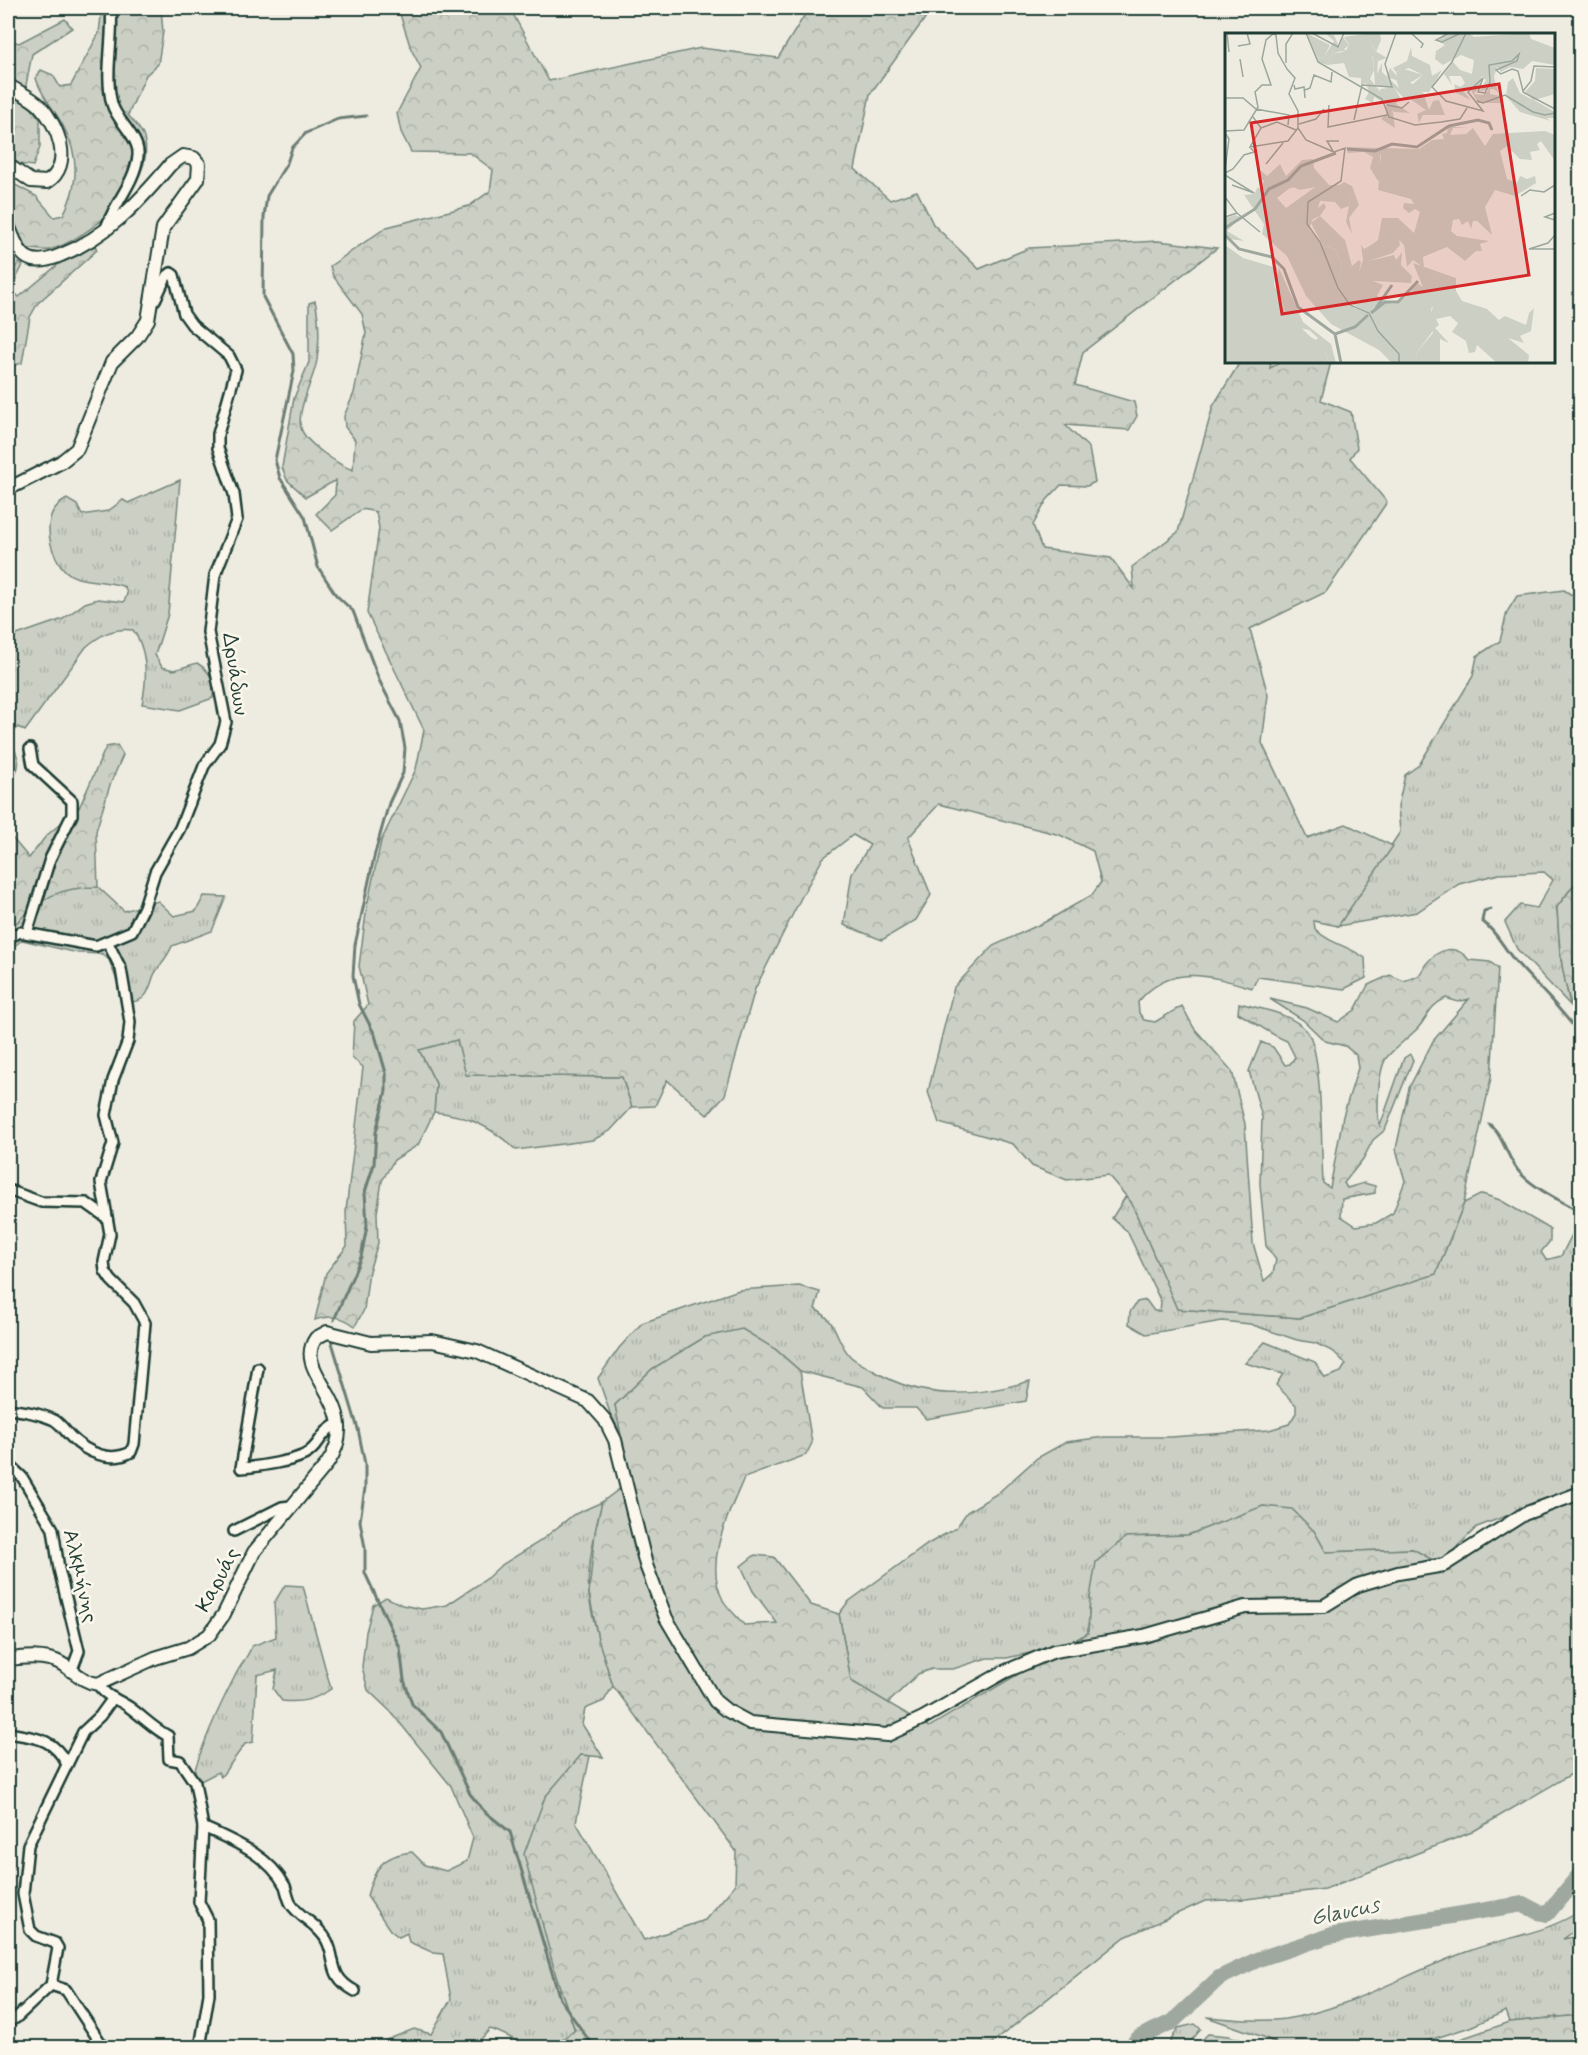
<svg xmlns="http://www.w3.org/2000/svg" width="1588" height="2055" viewBox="0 0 1588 2055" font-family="Mynerve,sans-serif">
  <defs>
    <pattern id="grass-tufts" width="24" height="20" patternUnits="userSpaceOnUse" patternTransform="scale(1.5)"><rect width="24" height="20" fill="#cbcfc4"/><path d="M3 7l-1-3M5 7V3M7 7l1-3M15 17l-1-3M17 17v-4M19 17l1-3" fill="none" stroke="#aeb3a9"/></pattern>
    <pattern id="forest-crowns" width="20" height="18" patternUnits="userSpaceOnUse" patternTransform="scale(1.5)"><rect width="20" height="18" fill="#cbcfc4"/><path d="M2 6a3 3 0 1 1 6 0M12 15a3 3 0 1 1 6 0" fill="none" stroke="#aeb3a9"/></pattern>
  </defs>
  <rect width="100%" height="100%" fill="#eeece1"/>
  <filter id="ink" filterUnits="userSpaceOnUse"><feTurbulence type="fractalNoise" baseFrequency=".0167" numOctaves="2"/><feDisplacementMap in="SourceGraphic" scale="12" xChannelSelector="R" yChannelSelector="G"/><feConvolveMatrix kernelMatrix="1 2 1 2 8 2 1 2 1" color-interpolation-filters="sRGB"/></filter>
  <g filter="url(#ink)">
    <!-- grass -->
    <g fill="url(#grass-tufts)" stroke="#75867c" stroke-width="1.5">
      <path d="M180 480 168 614 155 655 162 667 174 670 197 663C212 672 214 681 213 698L180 710 142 704C147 680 148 651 133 630 114 627 100 635 86 647L25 731 18 727 8 739V638L63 619 85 603 98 599 124 602 127 594 125 587C109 581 94 582 78 578 59 573 49 547 49 529 49 514 54 506 67 499L77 505 82 515 108 511 123 500 128 503Z"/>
      <polygon points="1564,590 1580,600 1580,877 1557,907 1560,955 1570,1005 1517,949 1505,922 1520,905 1537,908 1553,880 1544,872 1499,874 1459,884 1417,912 1338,926 1400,832 1398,806 1405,775 1419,765 1473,676 1477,656 1500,641 1507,612 1517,596"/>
      <path d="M76 887H98L124 911 158 901 174 916 196 911 204 896 226 897 212 931 172 946C168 957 159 965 154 975 149 988 148 1001 131 1002L122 994 109 960 102 954 78 953 22 940 8 951V930L46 896Z"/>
      <path d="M457 1039 467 1075 622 1077 632 1107 610 1131 593 1140 516 1150C492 1127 467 1115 434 1112L436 1084 419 1050Z"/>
      <polygon points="1482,1194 1500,1200 1550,1229 1550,1241 1541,1252 1546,1260 1561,1256 1580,1219 1580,1488 1477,1527 1451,1553 1435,1562 1413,1549 1326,1552 1314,1531 1264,1506 1188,1535 1126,1537 1090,1597 1088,1633 1066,1645 1007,1658 987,1658 953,1669 932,1669 918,1674 888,1703 851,1681 839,1614 848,1602 928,1544 956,1528 967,1512 998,1493 1037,1458 1066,1442 1105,1437 1171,1437 1269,1430 1289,1424 1296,1413 1296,1405 1276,1385 1283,1374 1245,1363 1265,1342 1315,1362 1325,1378 1341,1372 1346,1364 1334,1352 1315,1343 1297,1340 1250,1324 1222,1321 1146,1334 1129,1324 1130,1312 1137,1302 1146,1300 1154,1311 1160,1311 1161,1302 1127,1231 1112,1218 1126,1196 1131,1202 1178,1309 1300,1318 1436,1274 1464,1203"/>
      <path d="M799 1286 820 1292 815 1309C839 1322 834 1338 850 1356 856 1362 866 1366 874 1371 924 1401 975 1397 1030 1381L1026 1401 926 1419 916 1408H883L863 1387 800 1371 775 1349 705 1337 652 1369 615 1405 622 1435 610 1413 598 1378 619 1348 642 1323 739 1290Z"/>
      <path d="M602 1502C596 1528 586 1568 589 1595 593 1626 604 1656 613 1686L604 1701 585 1709 582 1724 603 1757 581 1755 556 1976 575 2031C568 2035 559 2045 551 2047 531 2055 510 2034 490 2029L474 2047H383L386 2040 414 2029 431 2034 451 1999 443 1954 434 1953 409 1942 407 1933 399 1937 390 1930 367 1896C374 1869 382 1855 412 1852L425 1865 446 1871 467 1861 473 1838 451 1786 391 1712 368 1690 362 1667 366 1632 373 1605 386 1597 402 1605 422 1609 447 1605 485 1580 500 1566 539 1542 573 1515Z"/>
      <path d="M285 1585 303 1586 331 1689C315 1700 301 1703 282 1701L273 1689 277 1670 257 1675 253 1742 245 1744 221 1777 218 1772 197 1783 193 1776C203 1742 218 1709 234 1678 239 1667 247 1658 252 1646L276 1637 274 1603Z"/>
      <path d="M1580 1911V1927L1563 1939 1580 1936V2015L1510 2022 1506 2011 1470 2027 1405 2048 1282 2047 1266 2038 1207 2017C1233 2019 1259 2022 1285 2019 1350 2009 1408 1972 1469 1951 1506 1937 1547 1933 1580 1911Z"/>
      <polygon points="1195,2024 1201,2029 1186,2047 1167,2047 1178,2028"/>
    </g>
    <!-- forest -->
    <g fill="url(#forest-crowns)" stroke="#75867c" stroke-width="1.5" fill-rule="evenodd">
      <path d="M102 8H161L163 32 158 64 146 75 128 115C133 121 142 130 144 138 158 183 87 240 49 250 41 252 18 246 8 246V181L36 196 54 217 63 215C82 179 78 148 56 114 48 101 40 93 36 78L41 70 53 75 60 87 71 85 99 33Z"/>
      <path d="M398 8H522L512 12 549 81 701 48 778 58 809 8H928L929 13 870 94 855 169 890 200 917 191 933 224 979 269 1029 248 1158 241 1217 248 1083 352 1075 385 1134 402 1137 416 1129 430 1065 425 1089 448 1095 482 1087 486 1061 485 1047 500 1033 525 1042 549 1111 558 1134 589 1132 567 1178 532 1213 406 1240 362H1271L1270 368 1281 362H1331L1321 400 1351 412 1357 448 1350 458 1387 502 1326 592 1250 629 1268 695 1262 743 1307 838 1346 824 1393 846 1338 926 1314 921 1315 929C1330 944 1349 946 1365 958L1366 978 1344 989 1258 977 1252 988C1209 975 1170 963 1138 1002L1139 1013 1144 1020 1155 1022 1182 1006 1194 1028 1232 1071 1245 1124 1253 1243 1264 1281 1273 1273 1276 1260 1266 1246 1260 1184 1262 1117 1249 1071 1261 1042 1273 1047 1285 1065 1290 1064 1295 1057 1287 1041C1269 1034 1256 1023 1238 1013L1239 1003C1261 1009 1291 1013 1307 1031 1323 1050 1321 1153 1323 1183L1330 1188 1343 1116 1358 1068 1356 1055 1345 1046 1325 1041 1303 1020 1270 999 1307 1008 1338 1022 1355 1010 1368 985 1390 975 1404 981C1408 979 1414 978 1418 976 1422 973 1423 968 1426 964 1439 948 1456 943 1469 960L1490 962 1498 968 1491 1078 1464 1203 1436 1274 1300 1318 1177 1309 1131 1202 1108 1175 1067 1180 1032 1166 1013 1144 939 1123 928 1092 954 987 993 946 1045 922 1092 895 1101 882 1093 851 1060 835 939 804 908 838 931 895 916 920 882 940 844 925 852 873 870 845 853 835 823 858 802 896 755 989 725 1095 707 1115 667 1080 655 1106 632 1107 622 1077 466 1075 457 1040 419 1050 436 1084 434 1112 418 1145 394 1160 382 1181 377 1213 378 1243 369 1271 364 1310 355 1326C342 1316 331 1315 315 1320L326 1273 347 1246 346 1211 363 1067 352 1058 354 1021 368 1005 359 966 367 906 381 841 416 769 424 730 367 613 379 528 376 512 362 509 332 530 316 514 335 495 336 480 306 497 287 480 282 467 294 398 309 362V303L315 301C320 322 320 339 317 360 314 379 296 410 301 428 305 443 339 465 353 470L355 440 345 427 344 416 354 393 366 333 362 314 333 276 330 266 387 227 469 206 490 191 493 170 470 153 411 152 401 132 397 113 421 68 411 49ZM1446 998 1458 1002 1469 999 1433 1041 1409 1088 1396 1149 1405 1181 1393 1213 1376 1223 1356 1226 1341 1216 1342 1199 1375 1193V1186L1364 1183 1347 1188 1344 1183 1363 1159 1373 1140 1385 1130 1413 1060 1410 1054 1404 1058 1380 1126C1376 1112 1378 1069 1387 1057 1396 1047 1408 1038 1418 1028 1429 1015 1429 1006 1446 998Z"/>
      <polygon points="65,19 72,28 32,54 26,85 29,105 40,119 40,147 33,166 19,164 8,154 8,40 19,43"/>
      <polygon points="95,245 97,250 38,303 30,317 22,363 8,367 8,275 19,263 23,265 11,289 19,297 60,263"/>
      <path d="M8 736C16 753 27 766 8 781Z"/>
      <path d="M117 745 123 755 110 785 96 831 98 887C52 887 41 901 8 930V833L29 858 46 836 79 808 106 747Z"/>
      <path d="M1580 877V1027C1562 989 1559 948 1557 907Z"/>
      <path d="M742 1329 775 1349 800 1371 812 1443 806 1455 744 1478C729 1513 703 1562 723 1600 728 1609 738 1617 744 1625L777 1623 753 1591 741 1566 755 1555 774 1557 811 1605 839 1614 851 1681 929 1727 1088 1633 1090 1597 1096 1562 1126 1537 1188 1535 1263 1506 1292 1509 1314 1531 1326 1552 1413 1549 1449 1569 1525 1519 1580 1498V1769L1472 1832 1325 1889 1246 1899 1205 1901 1125 1937 987 2047H551L575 2030 556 1976 524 1854 545 1797 581 1755 590 1756 576 1822 644 1940 705 1920 735 1885 736 1851 613 1686 598 1639 589 1593 595 1532 602 1502 630 1481 615 1405 652 1369 705 1337Z"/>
      <polygon points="1580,2015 1580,2047 1437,2047 1510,2022"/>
      <polygon points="1208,2034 1229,2036 1263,2047 1195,2047"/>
    </g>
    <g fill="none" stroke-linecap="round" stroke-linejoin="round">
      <!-- stream -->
      <g stroke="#6c7d74" stroke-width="3">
        <path d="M1491 909 1484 911 1482 921C1497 932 1503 947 1515 961 1537 986 1561 1008 1580 1035"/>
        <path d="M1489 1124C1504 1135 1507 1160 1521 1174 1537 1190 1561 1201 1580 1212"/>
        <polyline points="334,1320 361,1257 367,1226 365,1192 374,1164 376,1132 386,1091 386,1073 375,1035 359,1004 353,976 355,945 375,853 389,803 403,773 405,748 400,721 379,680 353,611 336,595 318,567 305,517 280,478 275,460 294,371 293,354 263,297 264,217 267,196 287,163 292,148 306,133 338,119 366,116"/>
        <polyline points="330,1336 358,1429 365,1464 365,1488 360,1521 365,1548 365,1573 400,1648 404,1680 412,1704 441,1732 470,1794 484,1811 510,1832 560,1999 588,2039 597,2048"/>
      </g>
      <!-- river -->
      <polyline stroke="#9fa89f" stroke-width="16" points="1129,2048 1140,2037 1172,2022 1219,1978 1259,1959 1329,1936 1523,1904 1538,1912 1547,1914 1580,1874"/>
      <!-- minor casing -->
      <g stroke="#1f3d34" stroke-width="14">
        <g id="minor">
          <path d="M105 231C112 206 135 183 138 156 140 137 117 122 112 104 104 73 114 39 111 8"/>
          <polyline points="27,933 50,859 72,815 72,801 33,765 30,749"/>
          <polyline points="8,938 20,932 96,946 132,931 144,907 155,872 180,828 204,766 220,744 226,722 208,632 215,575 237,519 234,494 218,448 218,434 236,370 229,356 192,325 184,314 174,275 171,273 166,277 155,300"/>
          <polyline points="8,1190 41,1202 86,1203 107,1218"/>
          <path d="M258 1368 241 1468C256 1467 298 1461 309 1452 322 1442 320 1432 339 1423"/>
          <path d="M8 1409C23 1411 39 1413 54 1420 61 1424 65 1431 71 1437 87 1453 111 1463 131 1452L134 1444 145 1323 134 1303 111 1280 105 1271 104 1262 110 1234 101 1182 113 1143 106 1115 113 1080 128 1041 130 1022 121 969 108 943"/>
          <polyline points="8,1464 22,1477 53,1529 59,1569 79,1651 71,1672"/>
          <polyline points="234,1531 282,1507 291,1506"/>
          <path d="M98 1684C105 1697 118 1699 129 1707 143 1717 153 1728 168 1736L169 1759 180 1761 195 1783 203 1827 199 1902 208 1920 209 1994 200 2048"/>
          <path d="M8 1733C36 1738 52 1737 67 1764"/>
          <path d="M203 1827C233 1841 269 1855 285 1886 287 1892 288 1899 291 1904 300 1918 319 1925 327 1941 337 1962 328 1976 355 1991"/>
          <polyline points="51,1985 58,1948 55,1943 36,1936 30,1930 23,1894 28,1845 83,1732 100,1716 113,1698"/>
          <polyline points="8,2021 16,2018 51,1985 66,1990 104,2048"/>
        </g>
      </g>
      <!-- tertiary casing -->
      <g stroke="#1f3d34" stroke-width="16">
        <g id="tertiary">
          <path d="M8 85C18 92 31 97 40 106 58 125 74 165 47 182L31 181 8 165"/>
          <path d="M8 225C13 236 18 255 30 259 40 263 52 259 61 255 107 237 139 202 170 165L183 156 194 158 199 164 198 179 163 228 148 320 137 337 112 362 77 449 61 462 8 489"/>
          <path d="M8 1659C23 1658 41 1655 56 1661 71 1667 81 1682 98 1684L155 1658 188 1648 209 1635 224 1614 254 1552 327 1464C368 1405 290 1374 316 1338L327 1332 371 1343 432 1341 477 1351 588 1401 605 1420 615 1440 646 1565 666 1618 715 1701 726 1710 750 1723 887 1735 923 1718 1004 1672 1054 1651 1144 1636 1245 1607 1324 1606 1358 1585 1398 1573 1444 1565 1524 1514 1580 1493"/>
        </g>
      </g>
      <!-- minor -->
      <use href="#minor" stroke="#fbf7ec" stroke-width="9"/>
      <!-- tertiary -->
      <use href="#tertiary" stroke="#fbf7ec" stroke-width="12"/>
    </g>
  </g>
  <g text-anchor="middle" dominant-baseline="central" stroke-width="5" stroke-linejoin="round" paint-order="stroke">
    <!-- street labels -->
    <g font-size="21" fill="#1f3d34" stroke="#fbf7ec">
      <text transform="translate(235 674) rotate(82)">Δρυάδων</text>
      <text transform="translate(80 1576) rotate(77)">Αλκμήνης</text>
      <text transform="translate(218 1580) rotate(-62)">Καρυάς</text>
    </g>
    <!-- water labels -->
    <g font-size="22" font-style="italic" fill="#455d54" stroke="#fbf7ec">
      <text transform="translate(1345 1912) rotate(-12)">Glaucus</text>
    </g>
  </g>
  <!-- overview -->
  <g transform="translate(1225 33)">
    <rect width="330" height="330" fill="#eeece1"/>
    <path d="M81 0 105 12 99 24 95 26 90 21ZM146 0H155L156 7 151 19 146 10 143 9 146 17 141 20 147 21 149 37 145 46 167 73 170 95 156 86 161 81V71L149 64 148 70 140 66 144 59 141 50 136 52V45L124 44 119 30 102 32 107 21 121 18 124 11 119 4ZM165 35 172 43 171 39 179 36 198 42 183 51 162 44ZM311 35 330 36V61L309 67 330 79V85H321L326 88 295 79 281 63 283 49 288 45 295 60 308 67 300 59 310 48ZM198 59 204 77 208 68 214 67 220 82H198L194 90 192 81 201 77 185 66ZM155 121 156 146 153 148 145 135 148 124ZM88 126 89 135 104 152 74 157 60 149 40 159 36 155 39 148 33 144 34 136 42 143 55 131 61 143 77 127ZM119 149 127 153 134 172 124 185 127 201 121 189 126 161 113 153ZM95 183 120 207 127 233 134 227 136 229 134 239 138 227 136 212 139 216 151 209 139 218 148 248 158 252 152 263 167 271 146 281 125 270 113 254 117 232 110 216 98 213 86 190ZM188 230 231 245V258L237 268 262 276 274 287 280 283 301 292 304 280 309 275 306 298 295 303 299 310 283 305 304 322 303 330H272L252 312 250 319 244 320 241 308 227 299 233 290 225 283 211 286 214 292 210 295 224 310 215 306V330H190L192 319 208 300 204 283 208 275 189 257 183 259 192 250 198 254ZM54 235 78 289 106 311 111 330H104L100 318 83 303 91 307 93 305 84 297 74 295 61 280 50 251Z" fill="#cbcfc4"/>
    <path d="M100 0 109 2 114 14 118 4 124 12 119 16 126 21 124 23 119 24 122 19 116 18 107 21 102 32 94 29 90 21 95 26 99 24 109 8ZM220 0H244L249 4 304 0 306 6 330 15V32L307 28 298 36 285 34 276 39 272 34 269 44 273 59 268 56 255 58 261 47 256 43 257 50 249 61 258 62 265 56V61L276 63 277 70H253L244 54 239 59 246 67 231 60 229 51 236 54 240 50 236 43H224L227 52 219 41 228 29 235 37 247 41 249 27 236 22 218 32 210 26 211 18 220 12 213 8ZM140 8H145L150 18 162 25 153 28 152 41 157 30V39L174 55 171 46 188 51 198 42 184 35 171 39 168 35 182 28 186 14 187 23 205 32 207 43 217 37 204 59H197L195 64 181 67 169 55 175 64 171 71 185 80 169 79 155 62V56L163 55 150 52 148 24 140 19 146 17ZM223 94H244L228 95 225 102 241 101 248 95 260 113 268 101 320 98 330 102V128L316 108 312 111 315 117 305 119 307 127 295 126 282 113 275 118 282 146 292 150 295 143 302 146 310 143 311 150 290 163 270 157 260 174 267 202 252 188H248L246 196 243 188 237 192 234 186 228 187 226 198 232 203 264 208 255 211 257 218H251L240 228 222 214 198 224 199 235 188 227 182 234 179 212 174 207 175 212 168 220 144 228 169 222 171 227 177 219 176 232 187 243 186 250 148 248 140 233 139 218 153 207 157 185H173L189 200 195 179 190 176 184 180 178 175 179 170 189 171 186 166 153 157 156 122 148 124 139 119 123 120 121 114 194 116 207 107 219 106 217 101 222 100ZM60 149 74 154 65 155 52 165 61 175 93 152H116L126 161 124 173 116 176 110 169 95 168 93 175 99 170 101 174 95 183 88 186 84 196 98 213 110 216 117 232 113 255 129 275 146 281 160 272 172 270 189 257 204 261 208 268 205 283 210 295 192 319 190 330H167L154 317 106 291 81 263 62 223 37 201 39 191 19 162 29 161 33 154 40 159ZM10 182 16 184 2 198 19 208 4 206 0 200 1 185ZM0 212 18 225 52 235 49 251 61 280 100 318 104 330H0Z" fill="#cbcfc4"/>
    <path fill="none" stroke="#9fa89f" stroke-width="3" d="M122 116 150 118 167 111 192 114 224 93 253 87 264 90 267 97M0 195 30 176 44 156 63 147 76 133 111 120M0 202 14 216 47 224 59 236 73 274 110 301 116 330M151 275 167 252M146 280 160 269H173L193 248M110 301 130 294 143 282"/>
    <path fill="none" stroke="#9ba69c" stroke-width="1.5" d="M2 0 4 19M81 0 93 29 157 66 164 84 190 92 216 89 235 86 242 75M87 0 113 14 119 0M186 0 198 11 196 15M224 0 211 7 217 9 236 0M241 0 227 29 207 54 221 68 258 78 243 59 258 45 253 59 260 60 265 49 264 32 287 28 294 21 292 28 271 37 276 41 287 36 293 38 298 58 306 48 309 33 330 34M13 13 25 11 22 0M15 26 18 44M61 30V11L68 0M62 36 70 45 64 61 73 78V95L81 107 109 119M69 52 70 56 79 54 80 65M80 57 85 55 89 42 106 49 107 39M298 59 330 76M0 65H18L31 76 64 82 63 92M252 68 258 70 280 62 308 79 320 82 330 80M104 72 103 94 162 82M162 72 177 75 184 69M28 84 36 95 25 114 63 108 73 95M129 87 137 52 167 54 160 31 171 0M74 91 91 86 99 76M36 95 52 89 71 97M0 98 19 97 33 74 30 59 37 52H46L37 26 41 7 48 1 51 2 53 20 62 36M0 100 4 106 0 136M108 118 102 108H114M109 119 120 115 116 148 83 169 82 191 95 209 113 255 125 272 144 280 153 298 174 321V330M41 131 58 110M0 140 8 136 19 122 29 119 25 114M0 142 29 160 7 152M296 163 305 157 319 159 330 152M0 164 12 180 0 184M12 180 35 199M330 180 320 184 330 187M330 202 323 210 304 216H330"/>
    <path fill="#d62828" fill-opacity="0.15" stroke="#d62828" stroke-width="3" d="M274 51 304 242 57 281 26 90Z"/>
    <rect width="330" height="330" fill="none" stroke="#1f3d34" stroke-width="3"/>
  </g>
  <!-- margin -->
  <rect width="1588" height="2055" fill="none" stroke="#fbf7ec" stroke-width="30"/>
  <rect x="15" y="15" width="1558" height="2025" fill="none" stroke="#1f3d34" stroke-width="2" filter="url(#ink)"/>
</svg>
